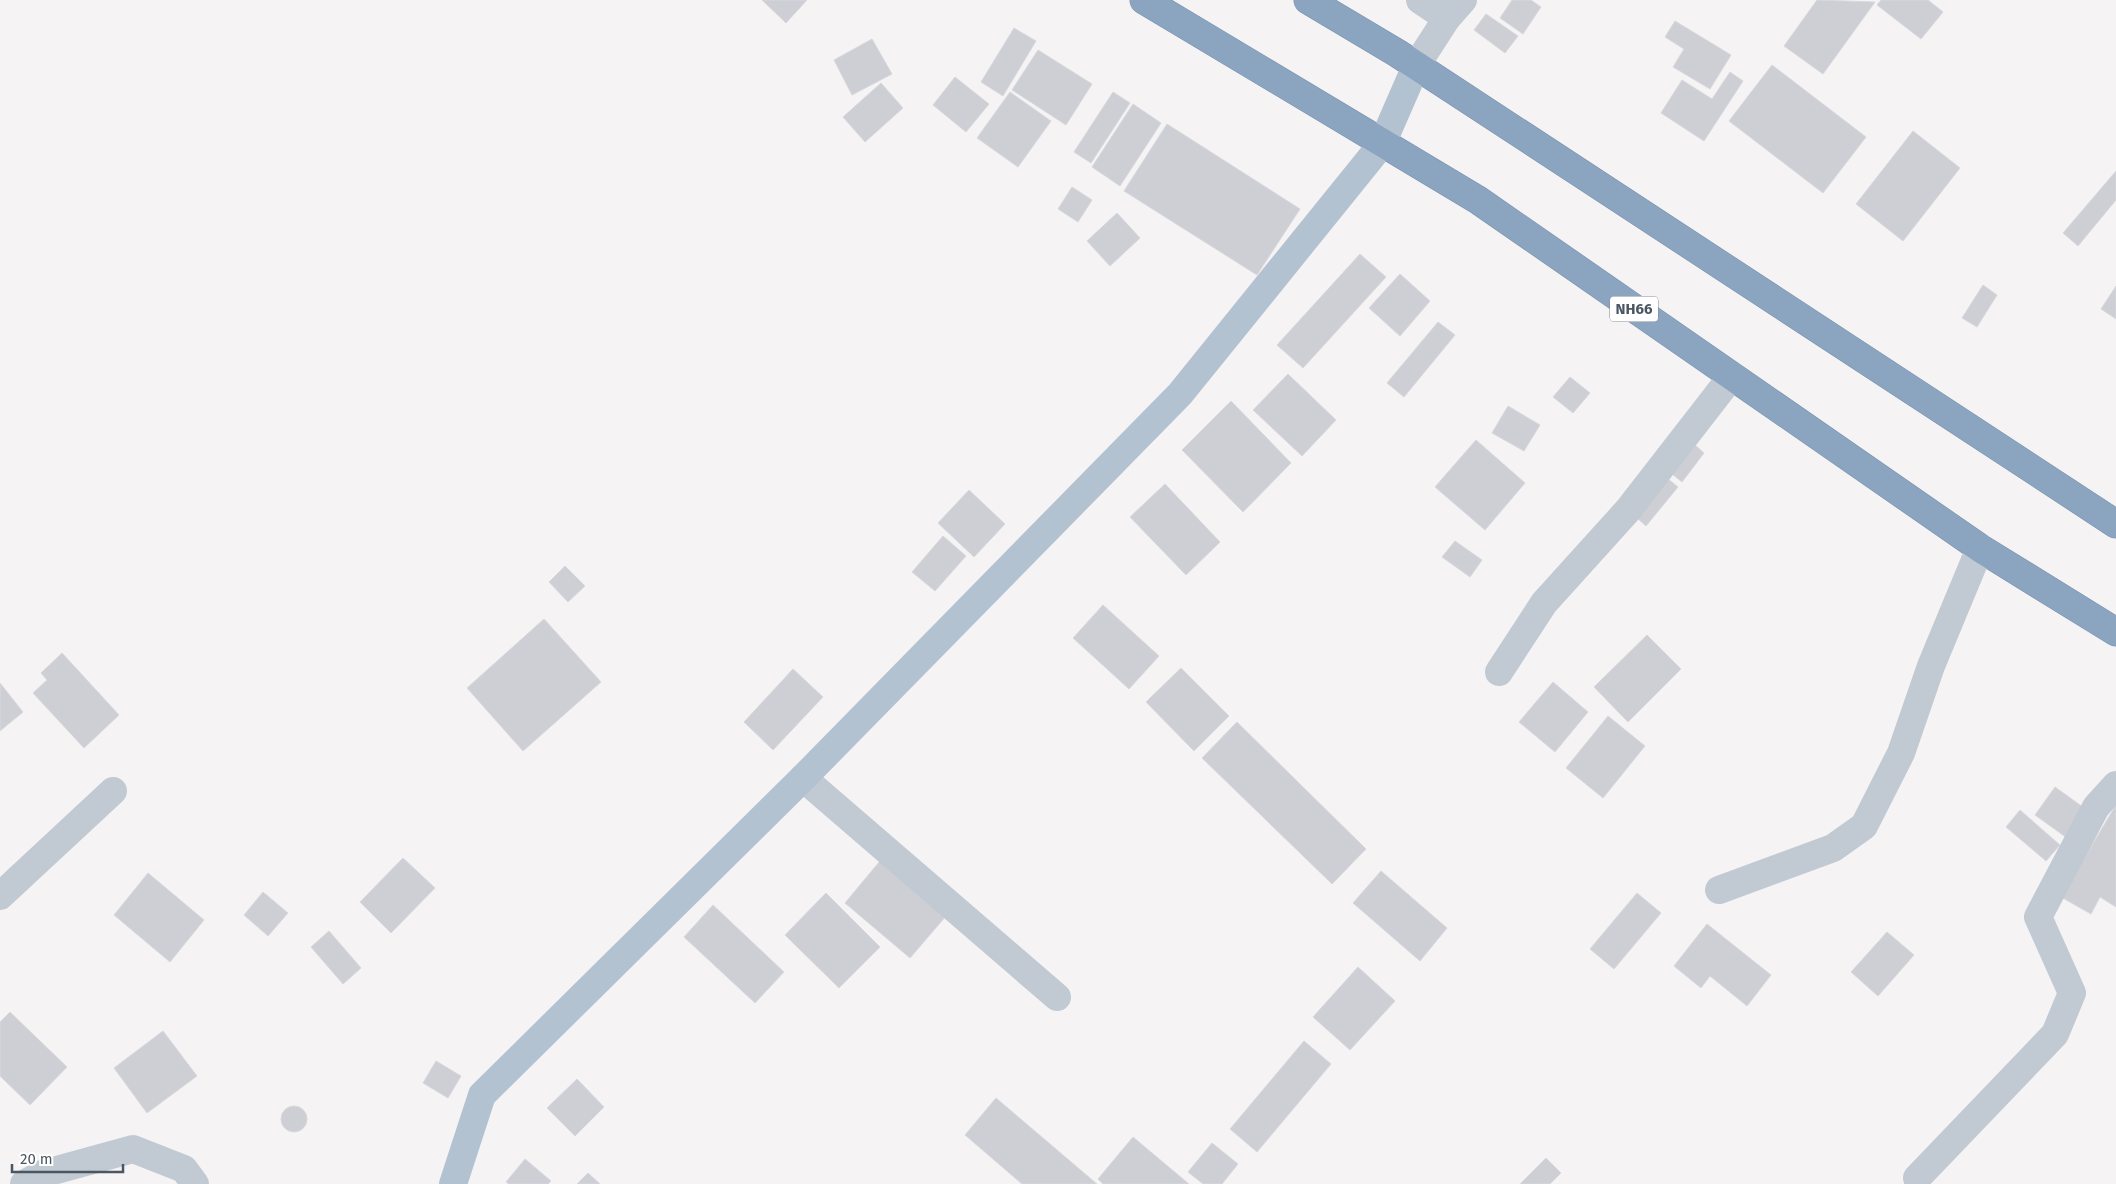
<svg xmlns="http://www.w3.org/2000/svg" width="2116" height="1184" viewBox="0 0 2116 1184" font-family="'Fira Sans',sans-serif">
  <rect width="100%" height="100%" fill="#f5f3f3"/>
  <!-- building -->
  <g fill="#cdcfd5" stroke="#d7d9de">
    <polygon points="762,0 807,0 786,23"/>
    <polygon points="1512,0 1531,0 1541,7 1523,34 1500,18"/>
    <polygon points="1817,0 1875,2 1823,74 1784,46"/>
    <polygon points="1881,0 1928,0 1943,12 1921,39 1877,5"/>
    <polygon points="1486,14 1518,36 1505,53 1474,30"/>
    <polygon points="1675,21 1731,55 1710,89 1673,67 1684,49 1665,37"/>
    <polygon points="1014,28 1036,41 1003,96 981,82"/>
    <polygon points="872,39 892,74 852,95 834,60"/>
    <polygon points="1038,50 1092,84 1066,125 1012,90"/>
    <polygon points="1772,65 1866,137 1823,193 1729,121"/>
    <polygon points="1730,72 1743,81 1704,141 1661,113 1682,80 1712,99"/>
    <polygon points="955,77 989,104 966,132 933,105"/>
    <polygon points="881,83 903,108 865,142 843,117"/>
    <polygon points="1010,92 1051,121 1018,167 977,138"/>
    <polygon points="1113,92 1130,103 1091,163 1074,152"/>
    <polygon points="1133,104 1161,123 1120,186 1092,167"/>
    <polygon points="1167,124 1300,209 1257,275 1124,191"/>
    <polygon points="1913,131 1960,168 1903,241 1856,204"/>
    <polygon points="2116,171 2116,200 2078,246 2063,233"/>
    <polygon points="1072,187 1092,200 1078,222 1058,209"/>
    <polygon points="1117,213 1140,238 1110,266 1087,241"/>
    <polygon points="1360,254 1386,277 1303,368 1277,345"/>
    <polygon points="1400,274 1430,301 1400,336 1369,308"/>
    <polygon points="1983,285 1997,295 1977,327 1962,318"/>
    <polygon points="2116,286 2116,319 2101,309"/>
    <polygon points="1438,322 1455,335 1404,397 1387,383"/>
    <polygon points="1288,374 1336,420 1302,456 1253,410"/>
    <polygon points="1570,377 1590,393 1573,413 1553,397"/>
    <polygon points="1231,401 1291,463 1243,512 1182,450"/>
    <polygon points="1508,406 1540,425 1524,451 1492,433"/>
    <polygon points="1476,440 1525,483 1485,530 1435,487"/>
    <polygon points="1695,445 1704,453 1682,482 1672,474"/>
    <polygon points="1667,478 1678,487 1646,526 1636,517"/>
    <polygon points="1165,484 1220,542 1186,575 1130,517"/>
    <polygon points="969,490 1005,524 974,557 938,523"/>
    <polygon points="943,536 966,556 935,591 912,572"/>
    <polygon points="1455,541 1482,560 1470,577 1442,557"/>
    <polygon points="565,566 585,586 568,602 549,582"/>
    <polygon points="1103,605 1159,656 1129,689 1073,638"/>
    <polygon points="544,619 601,682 523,751 467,688"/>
    <polygon points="1647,635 1681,669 1628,722 1594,687"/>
    <polygon points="62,653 119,715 84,748 33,693 47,680 41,673"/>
    <polygon points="1181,668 1229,716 1194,751 1146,702"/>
    <polygon points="793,669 823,697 773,750 744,722"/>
    <polygon points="1553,682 1588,712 1555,752 1519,722"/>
    <polygon points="0,683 23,712 0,731"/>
    <polygon points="1608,716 1645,746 1603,798 1566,768"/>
    <polygon points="1237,722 1366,849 1332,884 1202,758"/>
    <polygon points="2055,787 2087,810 2067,838 2035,815"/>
    <polygon points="2116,805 2116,907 2100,897 2091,914 2061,897"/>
    <polygon points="2020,810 2060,845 2046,861 2006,827"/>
    <polygon points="403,858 435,888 391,933 360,902"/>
    <polygon points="880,861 946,916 910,958 845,903"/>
    <polygon points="1381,871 1447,928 1420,961 1353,903"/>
    <polygon points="148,873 204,920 170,962 114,915"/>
    <polygon points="263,892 288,913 268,936 244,915"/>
    <polygon points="826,893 880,947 839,988 785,935"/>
    <polygon points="1637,893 1661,913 1614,969 1590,949"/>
    <polygon points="713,905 784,972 755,1003 684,937"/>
    <polygon points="1707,924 1771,975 1747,1006 1710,976 1701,988 1674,966"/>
    <polygon points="329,931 361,968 343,984 311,947"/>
    <polygon points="1887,932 1914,955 1878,996 1851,972"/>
    <polygon points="1358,967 1395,1001 1350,1050 1313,1017"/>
    <polygon points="10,1012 67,1067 30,1105 0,1076 0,1022"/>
    <polygon points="163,1031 197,1076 147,1113 114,1068"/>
    <polygon points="1304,1041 1331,1064 1257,1152 1230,1129"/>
    <polygon points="436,1061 461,1076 448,1098 423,1083"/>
    <polygon points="577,1079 604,1107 575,1136 547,1108"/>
    <polygon points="996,1098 1097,1184 1022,1184 965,1135"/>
    <circle cx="294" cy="1119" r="13"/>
    <polygon points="1133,1137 1189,1184 1103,1184 1098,1179"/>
    <polygon points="1212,1143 1238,1164 1222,1184 1203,1184 1188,1172"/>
    <polygon points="1546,1158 1561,1173 1550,1184 1520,1184"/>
    <polygon points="525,1159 551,1181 548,1184 509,1184 506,1182"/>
    <polygon points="588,1173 600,1184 577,1184"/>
  </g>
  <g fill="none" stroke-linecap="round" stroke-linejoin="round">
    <!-- highway casing -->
    <g stroke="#7690ad" stroke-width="29">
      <g id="highway">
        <polyline points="1144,0 1478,200 1980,548 2116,632"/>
        <polyline points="1308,0 1397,53 2116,524"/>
      </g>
    </g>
    <!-- minor -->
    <g stroke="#c1cad2" stroke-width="28">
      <polyline points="1420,0 1447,18"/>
      <polyline points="1416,66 1447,18 1463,0"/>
      <polyline points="1499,672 1544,603 1628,510 1732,376"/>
      <polyline points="803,778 1057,997"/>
      <polyline points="1719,890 1833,848 1864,826 1901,753 1931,666 1980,548"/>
      <polyline points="0,896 113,791"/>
      <polyline points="1917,1178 2055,1034 2072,993 2038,917 2096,807 2116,785"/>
      <polyline points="24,1184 42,1174 133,1149 184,1169 195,1184"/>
    </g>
    <!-- major -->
    <polyline stroke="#b3c2d1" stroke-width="28" points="453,1184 482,1095 803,778 1180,394 1382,144 1416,66"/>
    <!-- highway -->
    <use href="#highway" stroke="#8ba5c1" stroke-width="28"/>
  </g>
  <g text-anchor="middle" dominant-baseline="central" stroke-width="4" stroke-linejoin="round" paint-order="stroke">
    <!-- shield labels -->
    <rect fill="#fff" stroke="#808990" stroke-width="1" x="1610" y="296.5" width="48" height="25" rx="4"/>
    <g font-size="15" font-weight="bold" fill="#4a5661">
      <text x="1634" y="309">NH66</text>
    </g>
  </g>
  <!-- scale -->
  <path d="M12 1164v8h111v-8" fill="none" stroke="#4a5661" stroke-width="2.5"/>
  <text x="20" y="1164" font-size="15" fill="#4a5661" stroke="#ffffff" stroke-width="4" paint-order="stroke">20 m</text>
</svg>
